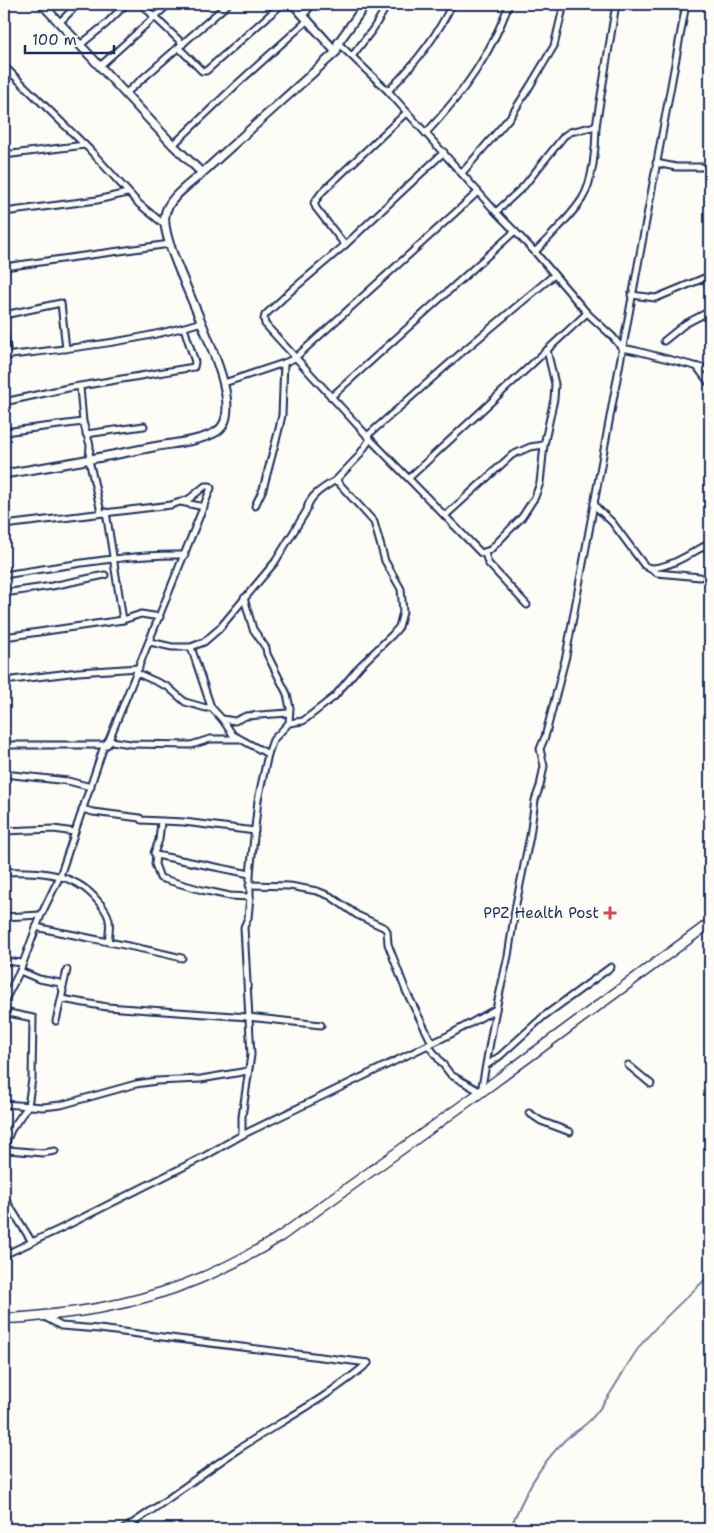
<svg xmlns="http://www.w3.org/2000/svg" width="714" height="1533" viewBox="0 0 714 1533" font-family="'Shantell Sans',sans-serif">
  <rect width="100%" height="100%" fill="#fdfcf7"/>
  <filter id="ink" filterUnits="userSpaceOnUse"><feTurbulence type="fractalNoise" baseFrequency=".02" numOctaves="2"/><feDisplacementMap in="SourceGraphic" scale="10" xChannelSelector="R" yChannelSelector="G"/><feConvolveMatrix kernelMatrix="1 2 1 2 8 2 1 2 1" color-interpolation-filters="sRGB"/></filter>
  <g filter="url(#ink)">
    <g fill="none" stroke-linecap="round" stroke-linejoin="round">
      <!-- stream -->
      <path stroke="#76819c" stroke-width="2" d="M510 1529C523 1497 538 1467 563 1442 571 1433 584 1428 592 1418 613 1395 624 1366 643 1342 663 1318 687 1297 710 1275"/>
      <!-- street casing -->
      <g stroke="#1b2f5e" stroke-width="9">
        <g id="street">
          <polyline points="141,4 183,44"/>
          <polyline points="304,15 312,4"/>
          <polyline points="59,23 78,4"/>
          <polyline points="338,43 388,91 496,212 535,252 587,313 612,336 622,348 637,351 710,370"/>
          <polyline points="80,45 106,24 126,4"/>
          <polyline points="179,48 202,71 206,71 282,4"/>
          <polyline points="353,55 373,29 388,4"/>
          <polyline points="4,66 89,149 139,204 165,225"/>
          <polyline points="100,66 169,4"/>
          <path d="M388 91C414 65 437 37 452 4"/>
          <polyline points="125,94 228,4"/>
          <path d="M426 133C463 93 491 55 509 4"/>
          <polyline points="173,145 237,84 308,20"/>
          <polyline points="444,152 345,245 292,290 265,315 264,319 265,324 370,439 481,553 490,550 522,517 535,497 540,483 544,445 554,399 555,384 547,350"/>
          <polyline points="4,155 85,145"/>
          <polyline points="656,163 676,167 710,167"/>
          <polyline points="462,173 511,116 530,86 554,46 564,4"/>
          <polyline points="4,212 97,200 127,193"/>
          <polyline points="496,212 524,186 564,136 570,132 596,126"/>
          <polyline points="345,245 316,208 314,203 322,192 407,112"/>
          <path d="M535 252C551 235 569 219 582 199 593 182 596 146 596 126L616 4"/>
          <polyline points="4,267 170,244"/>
          <polyline points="710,275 707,281 710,291"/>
          <polyline points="631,295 656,298 709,276"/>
          <polyline points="4,315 61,303 66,349"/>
          <polyline points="4,329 8,356"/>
          <polyline points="664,341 685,324 710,311"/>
          <path d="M4 356C70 348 138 342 202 322"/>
          <polyline points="697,367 710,384"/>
          <polyline points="224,383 284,363 295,358 478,192"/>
          <polyline points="80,387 83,422 90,445 89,460 101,512"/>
          <polyline points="331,397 515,231"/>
          <polyline points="4,402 68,388 194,367 195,362 184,328"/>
          <polyline points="4,432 83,422"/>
          <polyline points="86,434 144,426"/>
          <polyline points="367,436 461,353 554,275"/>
          <polyline points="409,478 587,313"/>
          <polyline points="336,480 358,457 370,439"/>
          <polyline points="181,502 204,507"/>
          <polyline points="594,503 597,508 612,522 644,565 657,573 700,577"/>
          <polyline points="255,506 263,489 279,429 282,415 284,363"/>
          <polyline points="106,512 123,620"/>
          <polyline points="445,516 512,455 530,447 544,445"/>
          <polyline points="4,525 171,505 189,499 205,486 210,486 211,488 109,740 104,746 60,876 41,915 20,971 4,1002"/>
          <polyline points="485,553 488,563 527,605"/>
          <path d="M649 568C671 568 691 553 710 543"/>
          <path d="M4 575C64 566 124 554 185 555"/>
          <polyline points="4,593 52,586 105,575"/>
          <polyline points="244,598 253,629 266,648 267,654 287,694 290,708 289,723"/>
          <polyline points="4,637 123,620 141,614 160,617"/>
          <path d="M150 642 172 647H191L204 642 219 629 275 562 307 510C308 496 325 487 336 480L374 522 385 561 401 589 403 612 399 627 392 635 360 666 334 697 303 721 289 723 273 740 268 754 258 800 250 874V897L248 918 244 927 251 1055 242 1117V1135"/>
          <polyline points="191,647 211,707 222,719 233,735 268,754"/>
          <polyline points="137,673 168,687 185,702 206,708 211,707"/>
          <polyline points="4,681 78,672 139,668"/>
          <polyline points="222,719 235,721 246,716 289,713"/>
          <polyline points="4,745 107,745 111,741 131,744 191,745 210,739 238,739"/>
          <polyline points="4,774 68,781 91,787"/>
          <polyline points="82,809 93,812 140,818 141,820 184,822 255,831"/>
          <polyline points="161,822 159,840 154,853 156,855 155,864 160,878 202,890 230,896 250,897"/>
          <polyline points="4,831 54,829 74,832"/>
          <polyline points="156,855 250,874"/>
          <path d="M4 872C38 871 74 872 97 900 111 915 111 922 108 942"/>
          <polyline points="249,885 290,886 317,891 330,896 357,915 385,928 387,931 388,944 396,965 406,991 432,1043"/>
          <polyline points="4,917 41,915"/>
          <path d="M36 927C85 938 134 946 182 958"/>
          <polyline points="4,961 23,963"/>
          <polyline points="20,971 39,979 60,983 63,991 56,1021"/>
          <polyline points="63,987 67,970"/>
          <polyline points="62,999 107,1007 248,1017 321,1025"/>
          <polyline points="4,1012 33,1018 32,1079 28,1106 11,1130 4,1147 8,1150 43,1153 55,1151"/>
          <polyline points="428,1045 451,1075 481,1092 496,1009 508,956 516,904 530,836 535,800 540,786 544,766 540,749 545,737 566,656 686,4"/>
          <polyline points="487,1065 500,1056 544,1016 611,967"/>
          <polyline points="628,1065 651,1084"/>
          <polyline points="4,1104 43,1107 61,1105 136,1084 156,1081 201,1079 248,1071"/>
          <polyline points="529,1113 541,1121 570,1132"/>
          <polyline points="4,1197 32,1242"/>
          <polyline points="4,1255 62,1228 205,1156 242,1135 449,1035 496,1009"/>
          <polyline points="43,1316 61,1326 99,1329 368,1363"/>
          <path d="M124 1529C164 1503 201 1474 240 1448 283 1420 329 1397 368 1363"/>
        </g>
      </g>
      <!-- secondary casing -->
      <g stroke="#1b2f5e" stroke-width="11">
        <g id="secondary">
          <polyline points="42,4 173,145 202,173 336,52 338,43 366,4"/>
          <polyline points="293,4 336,52"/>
          <path d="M4 474C54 466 104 457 153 447 173 443 198 442 216 432 260 406 158 256 165 215 168 198 190 184 202 173"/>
        </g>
      </g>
      <!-- highway casing -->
      <g stroke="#1b2f5e" stroke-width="12">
        <path id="highway" d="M4 1318C21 1319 39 1316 57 1314 139 1306 212 1280 281 1236L481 1092 710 923"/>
      </g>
      <!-- street -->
      <use href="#street" stroke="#fdfcf7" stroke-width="5"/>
      <!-- secondary -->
      <use href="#secondary" stroke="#fdfcf7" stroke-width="7"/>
      <!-- highway -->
      <use href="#highway" stroke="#fdfcf7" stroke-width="9"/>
    </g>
  </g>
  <!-- markers -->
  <path fill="#d1495b" stroke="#fdfcf7" stroke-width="2" d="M607.5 905.5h5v5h5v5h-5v5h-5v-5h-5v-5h5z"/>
  <g text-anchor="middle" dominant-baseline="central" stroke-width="4" stroke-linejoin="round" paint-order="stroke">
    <!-- poi labels -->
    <g font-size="15" fill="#1b2f5e" stroke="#fdfcf7" text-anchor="end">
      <text x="599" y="913">PPZ Health Post</text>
    </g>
  </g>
  <!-- margin -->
  <rect width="714" height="1533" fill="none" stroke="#fdfcf7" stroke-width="20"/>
  <rect x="10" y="10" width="694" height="1513" fill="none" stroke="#1b2f5e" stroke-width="2" filter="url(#ink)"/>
  <!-- scale -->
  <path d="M25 45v8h89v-8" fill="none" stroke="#1b2f5e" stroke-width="2.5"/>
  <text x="32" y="45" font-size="15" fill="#1b2f5e" stroke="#fdfcf7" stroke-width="4" paint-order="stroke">100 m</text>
</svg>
